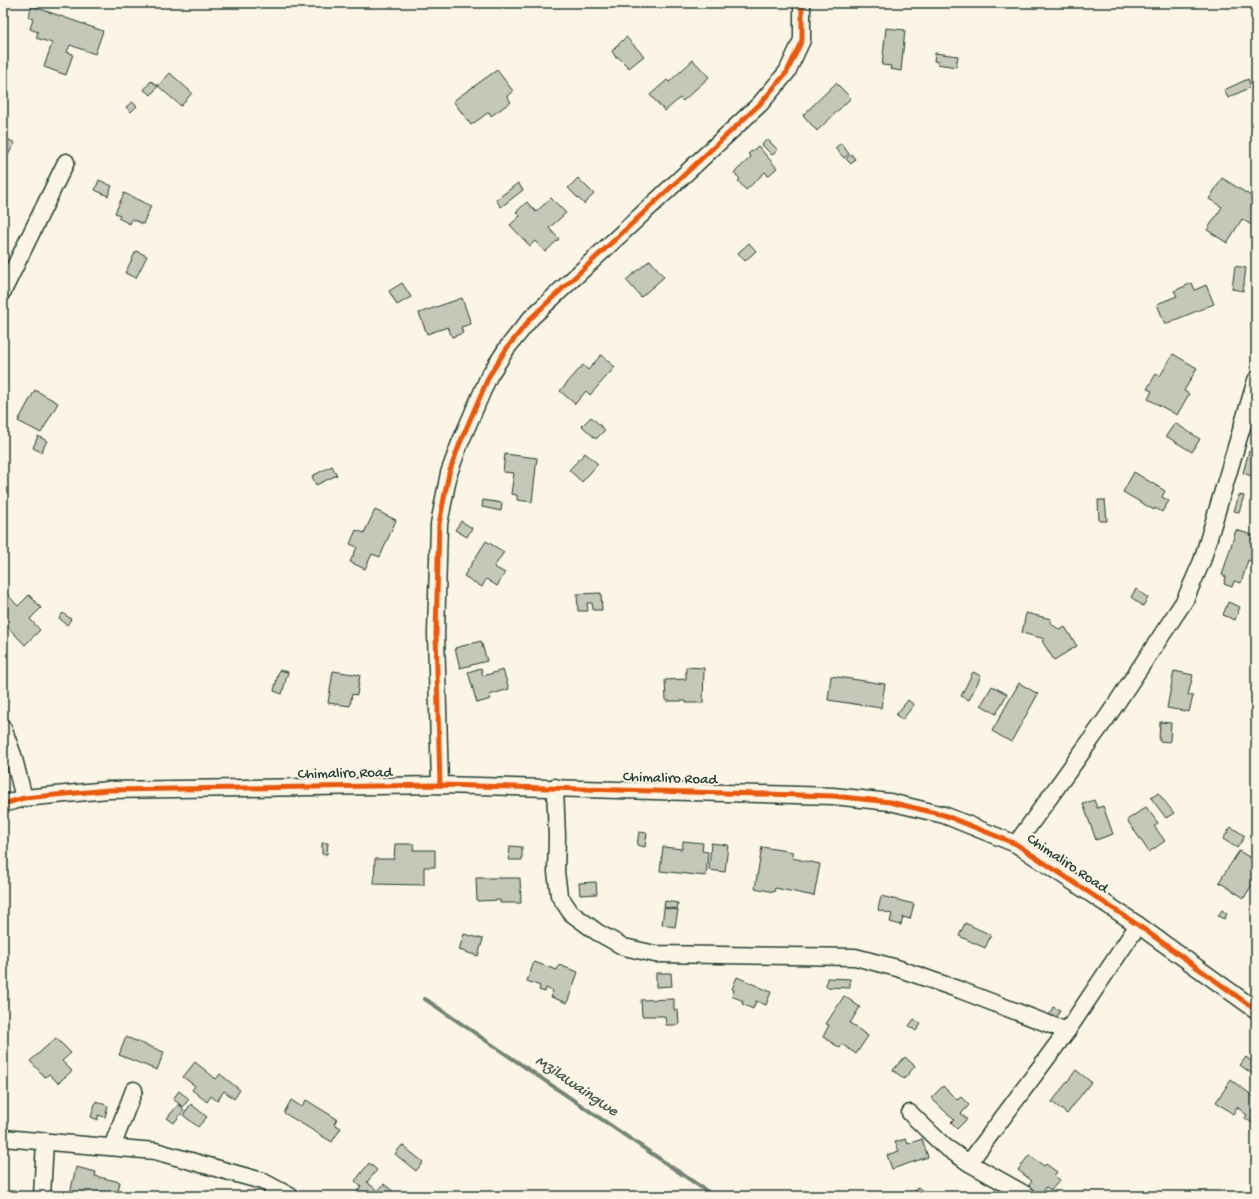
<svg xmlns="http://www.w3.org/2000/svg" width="1259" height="1199" viewBox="0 0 1259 1199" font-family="'Gochi Hand',sans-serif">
  <rect width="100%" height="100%" fill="#fcf5e5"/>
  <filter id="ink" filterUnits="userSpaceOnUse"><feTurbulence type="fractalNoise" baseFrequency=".025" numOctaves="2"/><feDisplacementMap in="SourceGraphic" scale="8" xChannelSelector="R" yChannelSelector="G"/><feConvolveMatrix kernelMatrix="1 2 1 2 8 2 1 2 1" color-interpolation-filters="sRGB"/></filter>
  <g filter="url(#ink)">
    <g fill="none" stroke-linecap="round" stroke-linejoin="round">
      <!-- stream -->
      <polyline stroke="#758479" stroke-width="4" points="425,999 714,1196"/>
    </g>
    <!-- building -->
    <g fill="#c5c7b9" stroke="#1f3d34">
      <polygon points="32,6 103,31 95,54 70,45 67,52 73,54 66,75 44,67 52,43 36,38 38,32 30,29 33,19 28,17"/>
      <polygon points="886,28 905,30 901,71 890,69 891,66 882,65"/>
      <polygon points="626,37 644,56 629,68 617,56 616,58 612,51"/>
      <polygon points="935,53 958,56 956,67 937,64 938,62 934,61"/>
      <polygon points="693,60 709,77 683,101 680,98 665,111 650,95 667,80 669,82"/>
      <polygon points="497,70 513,91 507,96 511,102 491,116 489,112 471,125 453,101"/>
      <polygon points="170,73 192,93 181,106 158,86"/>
      <polygon points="1248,79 1251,87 1228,98 1224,90"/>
      <polygon points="151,81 158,86 151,95 144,90"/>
      <polygon points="836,83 851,98 817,131 803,115"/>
      <polygon points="132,102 137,106 131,112 126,107"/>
      <polygon points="3,137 15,143 5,160 3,159"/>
      <polygon points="767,139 778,150 772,155 762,145"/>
      <polygon points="841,143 849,154 844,158 835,148"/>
      <polygon points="758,146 777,168 768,176 765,172 746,190 738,181 740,179 734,173 751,157 748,154"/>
      <polygon points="851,154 855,159 851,164 846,159"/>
      <polygon points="578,178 594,194 584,204 568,188"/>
      <polygon points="1222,178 1256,199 1256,228 1242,219 1227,243 1207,230 1222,207 1209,199"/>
      <polygon points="99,180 112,186 108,196 95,190"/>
      <polygon points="518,183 523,190 501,207 496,200"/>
      <polygon points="124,193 151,206 143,224 132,219 130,224 118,218 120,215 115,213"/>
      <polygon points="551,198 566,213 549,228 559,239 545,252 535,241 530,246 510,225 520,216 516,212 527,202 536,212"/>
      <polygon points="749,243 756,251 745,261 738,253"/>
      <polygon points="136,251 147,256 136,278 125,273"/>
      <polygon points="650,260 664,277 641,297 626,280"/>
      <polygon points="1235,266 1246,268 1243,291 1232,289"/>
      <polygon points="402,283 411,297 397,305 389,291"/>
      <polygon points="1192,283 1195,290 1206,285 1214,304 1165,324 1157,304 1177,296 1174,291"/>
      <polygon points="462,298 471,324 461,327 463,333 452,337 448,327 427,334 419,313"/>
      <polygon points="1173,354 1197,368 1184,391 1189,394 1177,415 1148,399 1152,391 1147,389 1156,374 1160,376"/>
      <polygon points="601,355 615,367 590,395 586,391 575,404 560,391 583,365 588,370"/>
      <polygon points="35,390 58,403 41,433 18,421"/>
      <polygon points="591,417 605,430 596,439 582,426"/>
      <polygon points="1175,423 1200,439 1192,452 1166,436"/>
      <polygon points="38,436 47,441 41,452 33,448"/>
      <polygon points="1249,451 1256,453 1256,461 1252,476 1243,473"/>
      <polygon points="585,453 598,464 582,482 569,470"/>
      <polygon points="505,454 537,458 532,502 517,500 517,495 511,494 514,473 503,472"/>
      <polygon points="332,466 337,475 316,485 312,476"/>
      <polygon points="1134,472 1165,491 1162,497 1169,501 1162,512 1155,508 1154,510 1123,492"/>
      <polygon points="1239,495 1244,496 1239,512 1234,511"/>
      <polygon points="483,500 502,503 501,511 482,507"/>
      <polygon points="1098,500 1105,500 1107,521 1099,521"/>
      <polygon points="375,510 396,520 380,557 372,554 365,569 350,562 357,547 350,544 356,530 364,533"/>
      <polygon points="461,521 472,528 467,537 455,530"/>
      <polygon points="1236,530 1256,536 1256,560 1255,562 1248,560 1241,583 1234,581 1232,587 1224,584 1226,577 1222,575"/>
      <polygon points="486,541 504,552 494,567 505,573 497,586 486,579 482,587 464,576"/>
      <polygon points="1136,589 1148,598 1143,606 1131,597"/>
      <polygon points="3,590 18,606 29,595 41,608 30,619 40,630 25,645 3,622"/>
      <polygon points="601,593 602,610 593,610 592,603 587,603 588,611 578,611 577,594"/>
      <polygon points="1228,602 1240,607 1235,620 1223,615"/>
      <polygon points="63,613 71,619 67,625 59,618"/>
      <polygon points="1026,613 1051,619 1050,623 1060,630 1065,627 1077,646 1054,660 1042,641 1045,639 1022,633"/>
      <polygon points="481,641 487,661 460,668 455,648"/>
      <polygon points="686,667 704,668 703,703 686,703 686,701 666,701 665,680 686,679"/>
      <polygon points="481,668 483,676 503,670 509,689 489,695 491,699 477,703 468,672"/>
      <polygon points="279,670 288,672 282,694 274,691"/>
      <polygon points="333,671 360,675 357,695 352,694 350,706 328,703"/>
      <polygon points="1174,671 1193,675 1188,695 1193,696 1189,712 1167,708"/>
      <polygon points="973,672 981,676 969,700 961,696"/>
      <polygon points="831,676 885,684 881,708 828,700"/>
      <polygon points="1019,683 1038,694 1011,742 992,731"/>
      <polygon points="992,686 1007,694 996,714 981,705"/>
      <polygon points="908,700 914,705 902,720 896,715"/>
      <polygon points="1160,722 1171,723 1170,742 1159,741"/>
      <polygon points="1158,793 1174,813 1166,818 1151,798"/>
      <polygon points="1094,800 1097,808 1103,806 1113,834 1096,840 1083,804"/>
      <polygon points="1146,807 1158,823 1154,826 1165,841 1149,852 1127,820"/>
      <polygon points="1231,827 1245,836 1237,848 1223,839"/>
      <polygon points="639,832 647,833 645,847 637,845"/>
      <polygon points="683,841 703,843 702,851 708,852 706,876 660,871 663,847 682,849"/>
      <polygon points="322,843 328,843 327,854 322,854"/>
      <polygon points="711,843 728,845 725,872 709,870"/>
      <polygon points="395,844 414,844 413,850 435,850 435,867 424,867 424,885 374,884 375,859 394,859"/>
      <polygon points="510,846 522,847 522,860 509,860"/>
      <polygon points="762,847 793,852 792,858 820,864 814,896 775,888 774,892 755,888"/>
      <polygon points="1239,851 1256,861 1256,878 1244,898 1219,882"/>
      <polygon points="476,878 520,878 521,903 500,903 500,900 477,901"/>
      <polygon points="596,882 597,894 580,895 579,883"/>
      <polygon points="881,896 914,904 910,919 903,917 901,925 890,922 892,914 878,910"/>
      <polygon points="665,901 678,903 677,909 664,907"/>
      <polygon points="664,908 678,910 675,927 662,925"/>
      <polygon points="1222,910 1227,914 1224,919 1218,916"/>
      <polygon points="965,923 991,935 985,948 959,936"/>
      <polygon points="464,934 483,939 478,956 459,950"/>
      <polygon points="534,962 557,970 559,965 578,972 567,1003 551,997 553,991 546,988 545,992 539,990 540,986 527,981"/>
      <polygon points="656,973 671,973 672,986 656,987"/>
      <polygon points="737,977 771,992 766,1005 756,1001 753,1009 742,1004 743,1001 732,996 734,990 732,989"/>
      <polygon points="827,978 850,979 850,988 826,987"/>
      <polygon points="844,996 860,1007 850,1023 868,1036 856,1054 842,1044 840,1048 823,1037 829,1025 826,1024"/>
      <polygon points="674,999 674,1010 678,1010 679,1025 666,1025 665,1016 642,1016 641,1000"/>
      <polygon points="1053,1007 1060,1010 1056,1019 1049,1016"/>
      <polygon points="914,1019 921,1024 916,1031 909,1026"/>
      <polygon points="126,1037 164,1052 157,1070 119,1055"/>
      <polygon points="56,1038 71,1053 62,1061 72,1071 58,1083 49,1074 45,1077 30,1061"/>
      <polygon points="905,1057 915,1066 904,1079 893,1070"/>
      <polygon points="1246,1057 1256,1065 1256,1077 1240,1065"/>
      <polygon points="195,1062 216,1079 220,1074 240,1090 234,1099 224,1091 217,1101 211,1096 207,1102 192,1090 195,1086 183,1077"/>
      <polygon points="1076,1070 1091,1082 1067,1114 1052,1102"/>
      <polygon points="1231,1080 1256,1098 1255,1125 1245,1118 1247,1115 1237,1107 1233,1114 1216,1102"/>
      <polygon points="943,1086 957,1100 961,1097 969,1105 961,1114 967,1119 957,1129 951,1123 954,1120 931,1098"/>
      <polygon points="179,1091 189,1099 183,1107 173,1099"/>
      <polygon points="291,1100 302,1107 306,1100 337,1119 334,1124 341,1128 332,1142 284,1113"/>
      <polygon points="96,1101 108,1106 105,1117 98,1115 98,1120 91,1117"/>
      <polygon points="179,1104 184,1110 174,1123 167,1118"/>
      <polygon points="191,1104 207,1117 198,1127 183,1115"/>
      <polygon points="906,1139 908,1144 922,1139 928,1157 892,1169 887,1155 899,1151 895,1142"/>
      <polygon points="402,1145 423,1162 416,1171 395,1154"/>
      <polygon points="1029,1155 1044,1166 1046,1164 1057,1172 1054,1176 1060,1180 1051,1190 1046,1187 1040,1195 1028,1187 1032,1181 1018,1170"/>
      <polygon points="369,1163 377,1170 367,1182 378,1191 384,1184 395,1193 393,1196 353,1196 361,1187 355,1181"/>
      <polygon points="76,1167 96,1172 95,1176 120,1182 117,1196 70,1194"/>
      <polygon points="918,1187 925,1193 922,1196 910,1196"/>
    </g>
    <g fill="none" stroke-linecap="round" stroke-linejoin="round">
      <!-- minor casing -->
      <g stroke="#1f3d34" stroke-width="19">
        <g id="minor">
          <polyline points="3,291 66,162"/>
          <polyline points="3,728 13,755 24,798"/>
          <polyline points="440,785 436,633 439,524 449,473 460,443 489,376 507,348 531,318 760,104 787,72 802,40 802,3"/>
          <polyline points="555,787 557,837 556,872 559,895 571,913 597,932 624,947 655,954 855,957 897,968 960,990 1067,1031"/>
          <polyline points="3,804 24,798 108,790 440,785 833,796 890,802 944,815 1016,844 1138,925 1256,1010"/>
          <polyline points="1016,844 1108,716 1185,600 1202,561 1256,380"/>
          <polyline points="910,1113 944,1146 969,1163"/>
          <polyline points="3,1138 155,1151 262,1181 290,1196"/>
          <polyline points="112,1147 134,1090"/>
          <polyline points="42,1196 45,1141"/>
          <polyline points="1028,1196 969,1163 1067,1031 1138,925"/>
        </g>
      </g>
      <!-- minor -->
      <use href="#minor" stroke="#fcf5e5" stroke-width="16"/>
      <!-- cycleway casing -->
      <g stroke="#fcf5e5" stroke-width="8">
        <g id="cycleway">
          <polyline points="440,785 436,633 439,524 449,473 460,443 489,376 507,348 531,318 760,104 787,72 802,40 802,3"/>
          <polyline points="3,804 24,798 108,790 440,785 833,796 890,802 944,815 1016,844 1138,925 1256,1010"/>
        </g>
      </g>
      <!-- cycleway -->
      <use href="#cycleway" stroke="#e8590c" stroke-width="5"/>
    </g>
  </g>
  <g text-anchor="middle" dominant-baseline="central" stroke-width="4" stroke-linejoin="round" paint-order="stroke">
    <!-- street labels -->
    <g font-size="15" fill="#1f3d34" stroke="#fcf5e5">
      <text transform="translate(345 774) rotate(-1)">Chimaliro Road</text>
      <text transform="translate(670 779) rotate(2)">Chimaliro Road</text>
      <text transform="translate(1067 864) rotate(34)">Chimaliro Road</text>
    </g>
    <!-- water labels -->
    <g font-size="16" font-style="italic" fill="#435a51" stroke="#fcf5e5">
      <text transform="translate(576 1087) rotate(34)">Mzilawaingwe</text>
    </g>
  </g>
  <!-- margin -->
  <rect width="1259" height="1199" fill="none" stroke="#fcf5e5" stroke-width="16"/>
  <rect x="8" y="8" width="1243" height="1183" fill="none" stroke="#1f3d34" stroke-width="1.5" filter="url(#ink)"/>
</svg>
